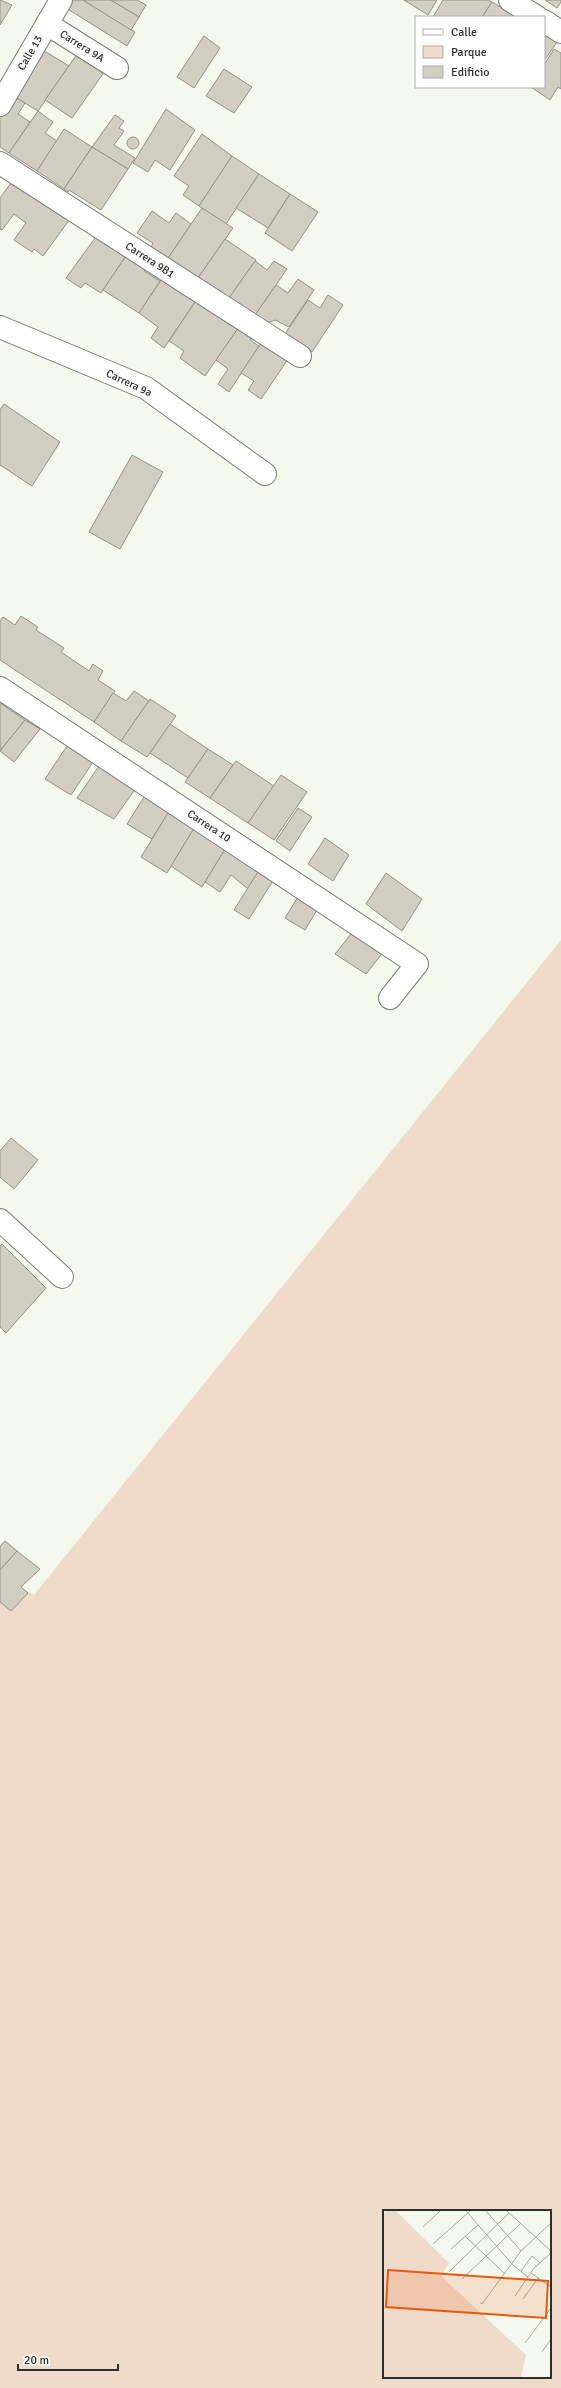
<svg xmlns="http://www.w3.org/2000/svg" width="561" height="2388" viewBox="0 0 561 2388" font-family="Signika,sans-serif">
  <rect width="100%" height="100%" fill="#f5f9ed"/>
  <!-- green -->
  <path fill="#f0dbca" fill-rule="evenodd" d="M561 940V2388H0V1577L34 1595ZM384 2211H550V2377H384Z"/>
  <!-- building -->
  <g fill="#d2cec2" stroke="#949085">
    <polygon points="0,0 12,5 0,25"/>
    <polygon points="71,0 83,0 135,32 127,46 66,8"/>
    <polygon points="83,0 111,0 139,17 131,30"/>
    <polygon points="111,0 137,0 146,5 139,17"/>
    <polygon points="404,0 437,0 428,15"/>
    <polygon points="443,0 488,0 492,2 482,17 433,17"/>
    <polygon points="545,0 561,0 561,2 557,8"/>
    <polygon points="492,2 517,17 482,17"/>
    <polygon points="544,35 557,42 544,61"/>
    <polygon points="204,36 220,48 194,88 177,77"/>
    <polygon points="41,49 69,66 38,111 10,94"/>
    <polygon points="554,49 561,53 561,89 558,87 550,100 531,87 544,87 544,65"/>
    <polygon points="80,50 107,68 72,118 45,100"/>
    <polygon points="224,69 252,87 234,113 206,96"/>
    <polygon points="10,94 25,103 18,114 30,122 9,153 0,147 0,109"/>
    <polygon points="166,109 195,130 170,170 155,160 148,172 133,163"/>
    <polygon points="38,111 53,122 45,133 57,141 37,171 9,153"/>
    <polygon points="115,115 124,121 119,128 124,131 114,145 135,158 128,169 92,147"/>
    <polygon points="64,129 92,147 64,189 37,171"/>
    <polygon points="202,134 232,156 199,206 183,195 189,186 174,176"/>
    <circle cx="133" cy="143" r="6"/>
    <polygon points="92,147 128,169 101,210 69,190 68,192 64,189"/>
    <polygon points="232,156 259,174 226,224 199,206"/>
    <polygon points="259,174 290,194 268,228 236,208"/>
    <polygon points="14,179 72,216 43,256 34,249 32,252 14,240 26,223 14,214 2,230 0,229 0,198"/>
    <polygon points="290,194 318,212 292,251 265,233"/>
    <polygon points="202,208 233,228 198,278 168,258"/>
    <polygon points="152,211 169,223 176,213 191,224 168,258 151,247 153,243 137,233"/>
    <polygon points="98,234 128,253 101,293 85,283 81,288 66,278"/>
    <polygon points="225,239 256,260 229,298 198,278"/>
    <polygon points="128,253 147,266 144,271 160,281 139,313 103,290"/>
    <polygon points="255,261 267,270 274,261 287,269 255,315 229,298"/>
    <polygon points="163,277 197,299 164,348 151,338 158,327 139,313"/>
    <polygon points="298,279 314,290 289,327 275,320 267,323 255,315 276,285 288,293"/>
    <polygon points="328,295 343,305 312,352 285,334 308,300 320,308"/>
    <polygon points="197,299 239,327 205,376 180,358 184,351 169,341"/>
    <polygon points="239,327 250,333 251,341 259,346 229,392 218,384 228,369 216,360"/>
    <polygon points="261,343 288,359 261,399 248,390 254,381 241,373"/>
    <polygon points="4,404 60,442 32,486 0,465 0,410"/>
    <polygon points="132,455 163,472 120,549 89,532"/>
    <polygon points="21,616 38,627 36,630 64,648 61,652 89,671 93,664 103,671 98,680 115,691 94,722 0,660 0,621 3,617 15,625"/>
    <polygon points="134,691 149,701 121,741 94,722 113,693 126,701"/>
    <polygon points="150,699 176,716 147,757 121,741"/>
    <polygon points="0,703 25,720 0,751"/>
    <polygon points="25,720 40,729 14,762 0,751"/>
    <polygon points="170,724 208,749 188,778 150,753"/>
    <polygon points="67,746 93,762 71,795 45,779"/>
    <polygon points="208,749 233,765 210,798 185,782"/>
    <polygon points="236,761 274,786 248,823 210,798"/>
    <polygon points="99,766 136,788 114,819 77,798"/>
    <polygon points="281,775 307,792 274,840 248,823"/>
    <polygon points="146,794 170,810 152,839 127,824"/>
    <polygon points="298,808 312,817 290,851 276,841"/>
    <polygon points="170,810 196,825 167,873 141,857"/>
    <polygon points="196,825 227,846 202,887 171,866"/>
    <polygon points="325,838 349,855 333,881 308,864"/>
    <polygon points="227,846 261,867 248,889 231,875 220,892 205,882"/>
    <polygon points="261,867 276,876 249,919 234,910"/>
    <polygon points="386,873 422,899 402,931 366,904"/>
    <polygon points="301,892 320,905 305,930 285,918"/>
    <polygon points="355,929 385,950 366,974 335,954"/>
    <polygon points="11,1138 38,1160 14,1189 0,1177 0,1151"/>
    <polygon points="2,1244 46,1288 6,1333 0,1327 0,1246"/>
    <polygon points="5,1541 17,1551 0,1570 0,1546"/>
    <polygon points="17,1551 40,1569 21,1587 28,1593 11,1611 0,1602 0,1570"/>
  </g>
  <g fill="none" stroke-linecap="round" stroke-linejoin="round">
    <!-- minor casing -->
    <g stroke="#7a7d72" stroke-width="24">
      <g id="minor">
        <polyline points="510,0 537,17"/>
        <polyline points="544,21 561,32"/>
        <polyline points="47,24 117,68"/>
        <polyline points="0,105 61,0"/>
        <polyline points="0,163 300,356"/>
        <polyline points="0,327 146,388 265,474"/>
        <polyline points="0,688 417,964 390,998"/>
        <polyline points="0,1220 62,1277"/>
      </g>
    </g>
    <!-- minor -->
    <use href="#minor" stroke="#fff" stroke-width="22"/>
  </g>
  <g text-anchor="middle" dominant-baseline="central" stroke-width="3.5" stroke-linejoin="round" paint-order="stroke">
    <!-- street labels -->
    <g font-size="11" fill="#2d2f2a" stroke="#fff">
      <text transform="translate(82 46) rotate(32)">Carrera 9A</text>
      <text transform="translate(30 53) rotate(-60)">Calle 13</text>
      <text transform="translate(150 260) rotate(33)">Carrera 9B1</text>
      <text transform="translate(129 383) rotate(25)">Carrera 9a</text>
      <text transform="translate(209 826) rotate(33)">Carrera 10</text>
    </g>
  </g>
  <!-- overview -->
  <g transform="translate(383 2210)">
    <rect width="168" height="168" fill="#f5f9ed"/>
    <path d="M3 1H13L66 53 58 66 143 145 138 167H0V3Z" fill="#f0dbca"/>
    <path fill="none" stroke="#a5a89f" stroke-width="1" d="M83 1 130 55 145 67M103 1 138 41M124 1 168 41M40 17 57 1M82 26 122 64M50 34 87 1M68 39 95 15M138 61 149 46 157 53M66 62 126 3M148 63 168 77M79 69 138 13M132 86 151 58 168 43M140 89 155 68M97 92 99 94 138 41 168 13M142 133 168 98M159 142 168 129"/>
    <path fill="#e8590c" fill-opacity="0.15" stroke="#e8590c" stroke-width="2" d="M5 60 165 71 163 108 3 97Z"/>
    <rect width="168" height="168" fill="none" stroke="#2d2f2a" stroke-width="2"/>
  </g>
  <!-- legend -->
  <rect x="415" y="16" width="130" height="72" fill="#ffffff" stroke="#abacaa"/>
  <rect x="423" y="29" width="20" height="6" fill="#ffffff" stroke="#abacaa"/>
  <text x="451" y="36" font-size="12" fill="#2d2f2a">Calle</text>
  <rect x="423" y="46" width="20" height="12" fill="#f0dbca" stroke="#abacaa"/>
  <text x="451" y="56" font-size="12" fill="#2d2f2a">Parque</text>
  <rect x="423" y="66" width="20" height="12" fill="#d2cec2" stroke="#abacaa"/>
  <text x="451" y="76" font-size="12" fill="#2d2f2a">Edificio</text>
  <!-- scale -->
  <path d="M18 2364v6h100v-6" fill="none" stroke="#2d2f2a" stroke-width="2"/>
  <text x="24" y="2364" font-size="12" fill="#2d2f2a" stroke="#ffffff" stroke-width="3" paint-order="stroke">20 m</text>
</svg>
